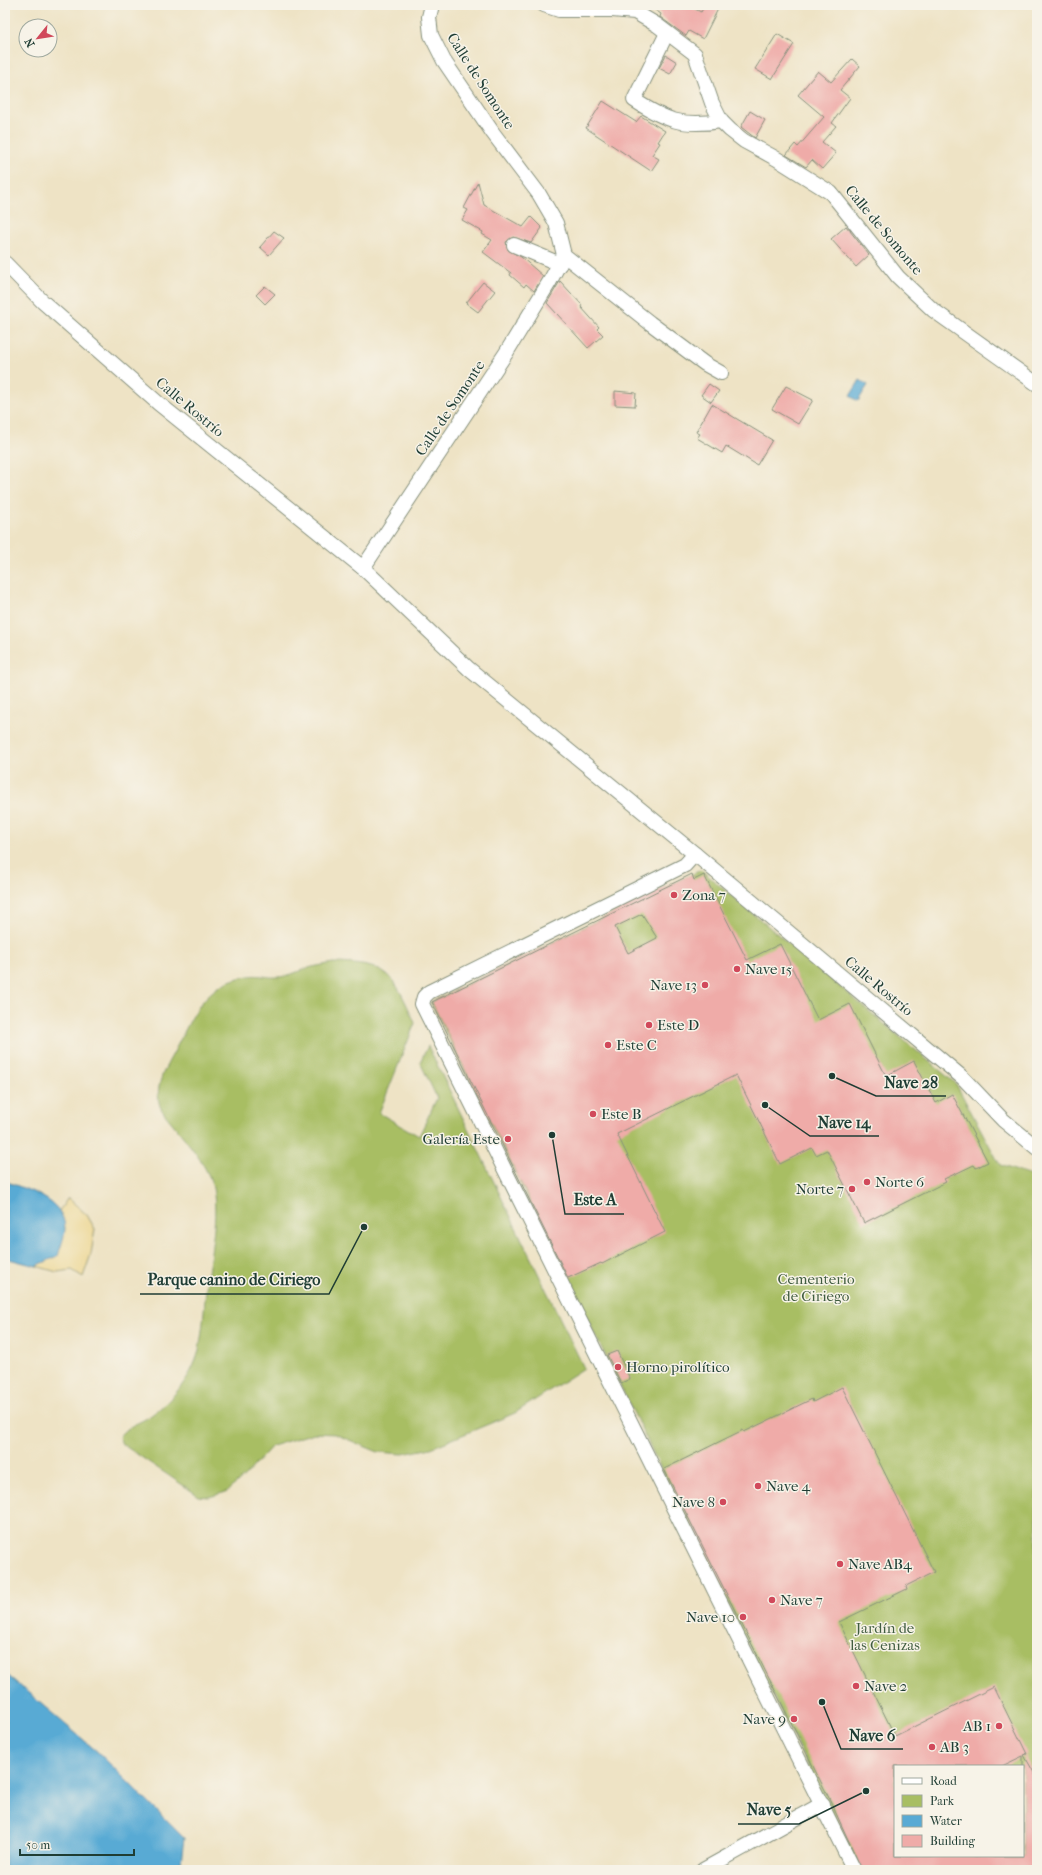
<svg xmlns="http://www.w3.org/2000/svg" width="1042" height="1875" viewBox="0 0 1042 1875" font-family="'IM FELL French Canon',serif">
  <rect width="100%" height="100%" fill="#f7f3e8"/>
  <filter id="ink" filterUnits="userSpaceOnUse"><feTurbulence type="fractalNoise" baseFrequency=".025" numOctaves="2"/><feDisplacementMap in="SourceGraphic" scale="8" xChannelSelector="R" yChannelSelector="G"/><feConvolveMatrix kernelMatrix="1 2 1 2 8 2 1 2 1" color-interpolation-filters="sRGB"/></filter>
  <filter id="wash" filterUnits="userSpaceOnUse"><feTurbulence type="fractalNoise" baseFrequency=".012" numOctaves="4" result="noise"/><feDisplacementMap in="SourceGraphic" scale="16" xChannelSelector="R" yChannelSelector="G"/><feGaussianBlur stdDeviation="0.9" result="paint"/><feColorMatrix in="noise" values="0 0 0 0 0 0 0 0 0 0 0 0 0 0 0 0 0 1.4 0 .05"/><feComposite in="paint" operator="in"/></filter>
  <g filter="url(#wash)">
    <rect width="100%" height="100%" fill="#eee3c5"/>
    <!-- green -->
    <g fill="#a8be63" stroke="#647e4c" fill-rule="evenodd">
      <path d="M701 870 956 1084 1000 1165 1037 1178V1870H859L431 1002ZM895 1766H1023V1856H895Z"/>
      <path d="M333 963C390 964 393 974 415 1023L379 1113 419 1136 437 1098 420 1062 428 1046 584 1368 515 1413 431 1448 403 1454 378 1452 335 1434 314 1433 272 1446 244 1477 226 1492 209 1497 199 1496 122 1444 119 1437C125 1427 137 1424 147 1418 171 1402 192 1378 199 1350 203 1330 204 1309 206 1289 209 1258 220 1214 212 1184 205 1162 187 1142 173 1124 169 1119 162 1112 160 1106 154 1087 165 1068 174 1052 193 1016 204 982 249 976 259 974 268 978 277 977 287 977 296 972 305 969 314 966 324 965 333 963Z"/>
    </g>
    <!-- sand -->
    <polygon fill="#eeda9e" stroke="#868c69" points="68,1198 87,1215 95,1229 91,1254 83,1277 72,1270 57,1272 36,1266 58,1255 65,1228 59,1211"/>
    <!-- water -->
    <g fill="#59aad4" stroke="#3c7484">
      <polygon points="860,380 868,385 858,401 850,396"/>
      <path d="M5 1181C27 1190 64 1199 65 1228 65 1237 60 1248 58 1256L36 1266 5 1258Z"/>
      <polygon points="5,1673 99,1753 184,1838 180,1870 5,1870"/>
    </g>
    <g id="blocks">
      <!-- building -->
      <g fill="#efaba8" fill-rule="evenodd">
        <polygon points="648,5 687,5 701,12 705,5 720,5 703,39 689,31 686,36 660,17 661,14"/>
        <polygon points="777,34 794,44 772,79 755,69"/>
        <polygon points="666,55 677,62 670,74 659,68"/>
        <polygon points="852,59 860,66 840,90 850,98 832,123 836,126 822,142 836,153 822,169 812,160 806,167 786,155 795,144 798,147 824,117 798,95 818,71 831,82"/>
        <polygon points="603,101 636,122 641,116 665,131 658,142 660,143 652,155 659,159 651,171 586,128"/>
        <polygon points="750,111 765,120 755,138 741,127"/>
        <polygon points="478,182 484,205 523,227 531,217 542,228 531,243 513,237 506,242 508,250 521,257 543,276 534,291 526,284 524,287 510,275 511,273 483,252 492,240 482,234 483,232 462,220 468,210 464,208"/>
        <polygon points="846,226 869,255 856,267 831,239"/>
        <polygon points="274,231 284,238 269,255 260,247"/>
        <polygon points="560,281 582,305 581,307 599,327 597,329 603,335 588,348 547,303"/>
        <polygon points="483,282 495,291 478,312 466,303"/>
        <polygon points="265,286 275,294 265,304 256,295"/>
        <polygon points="709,384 719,391 711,402 701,395"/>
        <polygon points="786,386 813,400 798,424 772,409"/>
        <polygon points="615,391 636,393 635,406 615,405"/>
        <polygon points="712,404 772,440 757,465 726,446 722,453 697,438 700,434 696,432"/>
        <path d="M692 874 694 880 704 875 747 960 780 944 818 1020 850 1004 886 1076 914 1061 936 1103 952 1094 988 1162 976 1168 974 1165 957 1173 944 1179 946 1182 864 1223 827 1150 816 1155 812 1148 780 1164 736 1075 617 1134 665 1232 602 1264 601 1263 568 1278 432 1002ZM642 914 657 938 628 953 615 927Z"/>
        <polygon points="617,1351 630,1379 621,1383 607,1355"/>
        <path d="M842 1387 934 1572 906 1586 907 1589 839 1622 895 1736 994 1687 1027 1754 1024 1755 1037 1778V1870H862L830 1800 664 1469 743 1430 744 1432 812 1399 813 1402ZM1023 1756V1856H895V1766H1002Z"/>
      </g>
    </g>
  </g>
  <g filter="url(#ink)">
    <use href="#blocks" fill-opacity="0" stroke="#86907c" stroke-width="1"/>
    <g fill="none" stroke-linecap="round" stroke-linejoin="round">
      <!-- street casing -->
      <g stroke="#86907c" stroke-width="16">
        <g id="street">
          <polyline points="432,5 429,17 431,35 444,61 493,133 539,194 556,223 564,255 650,323 705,364 721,373"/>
          <polyline points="544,5 559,10 612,10 635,12 657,25 695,54 712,103 721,121 730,130 744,141 777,159 831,193 898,277 933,310 1037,384"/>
          <path d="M667 33 634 100C666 121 683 127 721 121"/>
          <polyline points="514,245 560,264"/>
          <polyline points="5,263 43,302 158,403 363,568 469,669 695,854 963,1078 1003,1120 1037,1148"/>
          <polyline points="363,568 506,353 550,281 564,255"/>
          <polyline points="695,854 685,865 429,992 424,997 422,1004 854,1870"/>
          <polyline points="703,1870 822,1804"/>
        </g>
      </g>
      <!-- street -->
      <use href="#street" stroke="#fff" stroke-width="14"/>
    </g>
  </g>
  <!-- markers -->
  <g fill="#d1495b" stroke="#f7f3e8" stroke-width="1.5">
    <circle cx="674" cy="895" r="4"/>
    <circle cx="737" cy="969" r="4"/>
    <circle cx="705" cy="985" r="4"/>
    <circle cx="649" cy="1025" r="4"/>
    <circle cx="608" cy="1045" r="4"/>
    <circle cx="593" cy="1114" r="4"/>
    <circle cx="508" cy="1139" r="4"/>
    <circle cx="867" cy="1182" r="4"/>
    <circle cx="852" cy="1189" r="4"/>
    <circle cx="618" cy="1367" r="4"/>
    <circle cx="758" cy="1486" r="4"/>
    <circle cx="723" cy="1502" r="4"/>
    <circle cx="840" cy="1564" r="4"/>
    <circle cx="772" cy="1600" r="4"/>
    <circle cx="743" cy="1617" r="4"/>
    <circle cx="856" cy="1686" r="4"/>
    <circle cx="794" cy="1719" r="4"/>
    <circle cx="999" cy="1726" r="4"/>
    <circle cx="932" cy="1747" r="4"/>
  </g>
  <g text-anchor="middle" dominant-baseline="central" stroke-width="3" stroke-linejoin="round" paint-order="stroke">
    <!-- street labels -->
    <g font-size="15" fill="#1f3d34" stroke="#f7f3e8">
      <text transform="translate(481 81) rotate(57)">Calle de Somonte</text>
      <text transform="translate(884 230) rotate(50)">Calle de Somonte</text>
      <text transform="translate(190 407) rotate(40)">Calle Rostrío</text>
      <text transform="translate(450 408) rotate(-56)">Calle de Somonte</text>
      <text transform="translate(879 986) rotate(40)">Calle Rostrío</text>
    </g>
    <!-- poi labels -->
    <g font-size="15" fill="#1f3d34" stroke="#f7f3e8" text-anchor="start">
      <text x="682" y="895">Zona 7</text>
      <text x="745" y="969">Nave 15</text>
      <text x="697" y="985" text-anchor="end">Nave 13</text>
      <text x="657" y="1025">Este D</text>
      <text x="616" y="1045">Este C</text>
      <text x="601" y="1114">Este B</text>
      <text x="500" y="1139" text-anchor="end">Galería Este</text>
      <text x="875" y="1182">Norte 6</text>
      <text x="844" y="1189" text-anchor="end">Norte 7</text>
      <text x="626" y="1367">Horno pirolítico</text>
      <text x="766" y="1486">Nave 4</text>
      <text x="715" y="1502" text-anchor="end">Nave 8</text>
      <text x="848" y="1564">Nave AB4</text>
      <text x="780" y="1600">Nave 7</text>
      <text x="735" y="1617" text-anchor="end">Nave 10</text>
      <text x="864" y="1686">Nave 2</text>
      <text x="786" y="1719" text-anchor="end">Nave 9</text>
      <text x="991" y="1726" text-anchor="end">AB 1</text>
      <text x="940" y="1747">AB 3</text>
    </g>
    <!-- park labels -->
    <g font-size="15" fill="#415d40" stroke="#f7f3e8">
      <text x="816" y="1279">Cementerio<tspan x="816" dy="17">de Ciriego</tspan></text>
      <text x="885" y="1628">Jardín de<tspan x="885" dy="17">las Cenizas</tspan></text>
    </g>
  </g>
  <!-- callouts -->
  <path fill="none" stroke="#1f3d34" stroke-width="1.5" d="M832 1076L876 1096H946M765 1105L810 1136H879M552 1135L565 1214H624M364 1227L329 1294H140M822 1702L841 1749H903M866 1791L799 1824H738"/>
  <g fill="#1f3d34" stroke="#f7f3e8" stroke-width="1.5">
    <circle cx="832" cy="1076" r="4"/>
    <circle cx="765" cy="1105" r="4"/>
    <circle cx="552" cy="1135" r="4"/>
    <circle cx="364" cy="1227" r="4"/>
    <circle cx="822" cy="1702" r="4"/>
    <circle cx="866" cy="1791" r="4"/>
  </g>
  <g font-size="16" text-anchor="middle" font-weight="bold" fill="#1f3d34" stroke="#f7f3e8" stroke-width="3" stroke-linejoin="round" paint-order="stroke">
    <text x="911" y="1088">Nave 28</text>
    <text x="844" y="1128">Nave 14</text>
    <text x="595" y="1205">Este A</text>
    <text x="234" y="1285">Parque canino de Ciriego</text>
    <text x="872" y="1741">Nave 6</text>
    <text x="769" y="1815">Nave 5</text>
  </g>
  <!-- margin -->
  <rect width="1042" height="1875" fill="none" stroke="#f7f3e8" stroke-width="20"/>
  <!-- legend -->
  <rect x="894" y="1765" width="130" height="92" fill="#f7f3e8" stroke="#a1aaa0"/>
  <rect x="902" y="1778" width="20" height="6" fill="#ffffff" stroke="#a1aaa0"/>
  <text x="930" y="1785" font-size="12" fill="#1f3d34">Road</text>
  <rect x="902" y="1795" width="20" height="12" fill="#a8be63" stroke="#a1aaa0"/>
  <text x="930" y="1805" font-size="12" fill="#1f3d34">Park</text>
  <rect x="902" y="1815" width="20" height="12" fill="#59aad4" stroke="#a1aaa0"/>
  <text x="930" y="1825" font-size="12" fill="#1f3d34">Water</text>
  <rect x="902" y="1835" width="20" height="12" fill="#efaba8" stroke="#a1aaa0"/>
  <text x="930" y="1845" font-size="12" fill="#1f3d34">Building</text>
  <!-- north arrow -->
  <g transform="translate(38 38) rotate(240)"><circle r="19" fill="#f7f3e8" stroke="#a1aaa0"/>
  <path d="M0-3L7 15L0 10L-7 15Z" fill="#d1495b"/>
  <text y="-6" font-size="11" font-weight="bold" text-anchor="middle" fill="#1f3d34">N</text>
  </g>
  <!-- scale -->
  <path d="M20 1849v6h114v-6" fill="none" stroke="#1f3d34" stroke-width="2"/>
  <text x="26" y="1849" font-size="12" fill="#1f3d34" stroke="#f7f3e8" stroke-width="3" paint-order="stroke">50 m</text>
</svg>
